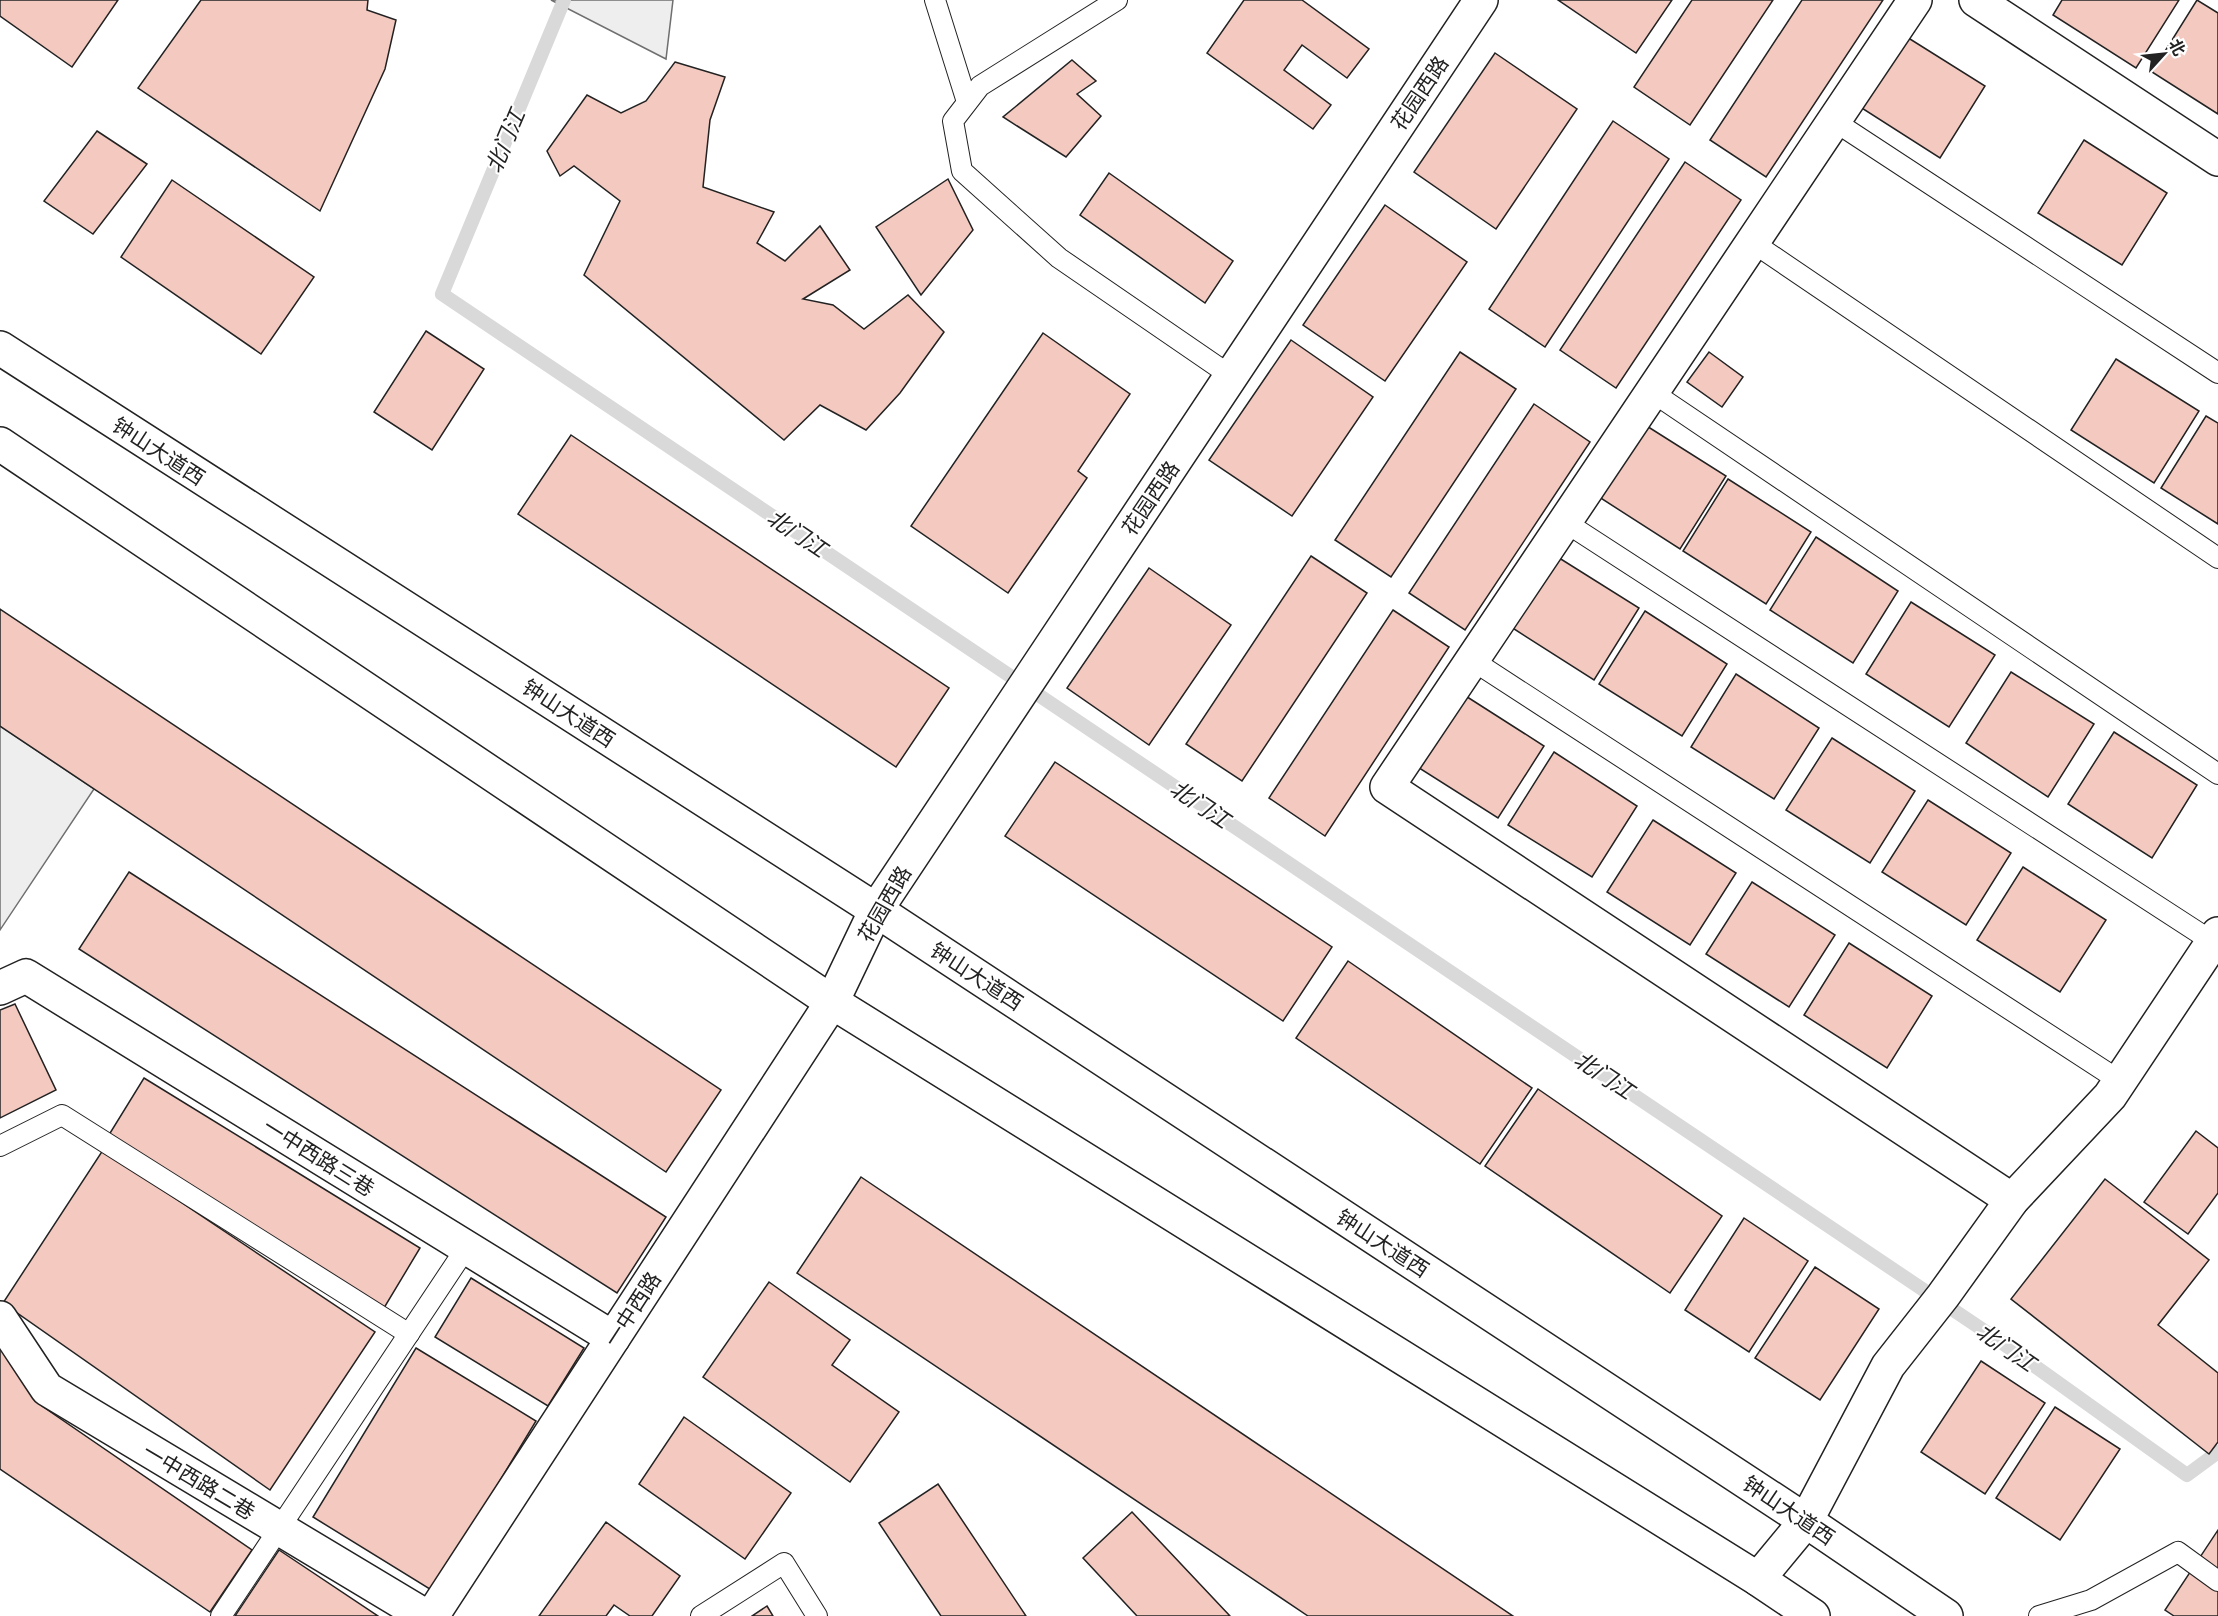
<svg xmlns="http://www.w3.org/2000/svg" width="2218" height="1616" viewBox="0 0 2218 1616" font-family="Manrope,'Noto Sans SC',sans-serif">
  <rect width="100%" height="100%" fill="#fff"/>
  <!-- green -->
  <g fill="#eee" stroke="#6f6f6f" stroke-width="1.5">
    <polygon points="551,0 673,0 666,59"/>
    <polygon points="0,726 94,789 0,930"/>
  </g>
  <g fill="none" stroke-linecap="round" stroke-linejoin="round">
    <!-- stream -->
    <polyline stroke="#d9d9d9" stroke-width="14" points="564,0 442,294 2001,1342 2187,1475 2218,1452"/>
  </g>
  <!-- building -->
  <g fill="#f3c9c0" stroke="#222" stroke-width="1.5">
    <polygon points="0,0 118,0 72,67 0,16"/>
    <polygon points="201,0 368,0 367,10 396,20 385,69 320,211 138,88"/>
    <polygon points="1244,0 1302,0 1369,49 1347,78 1302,45 1284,70 1331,105 1313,129 1207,53"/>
    <polygon points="1558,0 1672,0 1636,53"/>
    <polygon points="1692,0 1773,0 1690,125 1634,87"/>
    <polygon points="1802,0 1883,0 1766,177 1710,140"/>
    <polygon points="2062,0 2179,0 2136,68 2053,15"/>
    <polygon points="2197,0 2218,13 2218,114 2152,72"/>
    <polygon points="1902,34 1985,86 1940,158 1857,105"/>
    <polygon points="1495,53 1577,109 1496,229 1414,172"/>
    <polygon points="1072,60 1096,81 1077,94 1101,116 1066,157 1003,117"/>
    <polygon points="675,62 725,77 710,120 703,187 774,212 757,243 785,261 820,226 850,270 803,299 833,305 864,329 908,295 944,332 900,393 866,430 820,405 784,440 584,275 620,201 574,166 560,176 547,151 587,95 621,113 646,101"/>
    <polygon points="1613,121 1669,159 1545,347 1489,309"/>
    <polygon points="97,131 147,164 93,234 44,201"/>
    <polygon points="2084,140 2167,193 2122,265 2038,213"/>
    <polygon points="1685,162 1741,200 1616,388 1560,350"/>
    <polygon points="1109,173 1233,261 1205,303 1080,215"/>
    <polygon points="948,179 973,230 921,295 876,227"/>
    <polygon points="172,180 314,277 261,354 121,257"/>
    <polygon points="1385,205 1467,262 1385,381 1303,325"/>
    <polygon points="426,331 484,369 432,450 374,412"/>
    <polygon points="1043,333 1130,394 1078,471 1087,478 1008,593 911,526"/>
    <polygon points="1291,340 1373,397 1292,516 1209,460"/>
    <polygon points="1460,352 1516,389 1391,577 1335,540"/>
    <polygon points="1709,352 1743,377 1722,407 1687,382"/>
    <polygon points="2116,359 2199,411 2154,483 2071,430"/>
    <polygon points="1534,404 1590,442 1465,630 1409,593"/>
    <polygon points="2206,416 2218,423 2218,524 2161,488"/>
    <polygon points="1642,423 1726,476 1680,549 1596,495"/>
    <polygon points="571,435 949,688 896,767 518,514"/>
    <polygon points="1728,479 1811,532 1766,604 1683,551"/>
    <polygon points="1816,537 1898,591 1853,663 1770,610"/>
    <polygon points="1311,556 1367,593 1242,781 1186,744"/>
    <polygon points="1556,556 1639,608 1594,680 1511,627"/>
    <polygon points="1149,568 1231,625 1149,745 1067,688"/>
    <polygon points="1911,602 1995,655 1949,727 1866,674"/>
    <polygon points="0,609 721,1090 666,1172 0,726"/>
    <polygon points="1393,610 1449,647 1325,836 1269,798"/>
    <polygon points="1645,611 1727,664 1682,736 1599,684"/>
    <polygon points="2011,672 2094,724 2048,797 1966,743"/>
    <polygon points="1736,674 1819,728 1774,799 1691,747"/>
    <polygon points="1461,693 1544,746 1498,818 1416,766"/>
    <polygon points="2114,732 2197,785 2152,858 2068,804"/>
    <polygon points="1832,738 1915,791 1870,863 1786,810"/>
    <polygon points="1554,752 1637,806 1592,877 1508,825"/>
    <polygon points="1055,762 1332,947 1283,1021 1005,836"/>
    <polygon points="1928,800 2011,853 1966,925 1882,872"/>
    <polygon points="1653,820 1736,873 1690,945 1607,892"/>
    <polygon points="2023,867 2106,920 2060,992 1977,940"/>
    <polygon points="129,872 666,1217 617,1293 79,949"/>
    <polygon points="1752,882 1835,935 1789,1007 1706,954"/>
    <polygon points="1849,943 1932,996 1887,1068 1804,1015"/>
    <polygon points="1348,961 1532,1088 1480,1164 1296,1038"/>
    <polygon points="15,1004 56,1090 0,1118 0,1010"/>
    <polygon points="144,1078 420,1248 384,1308 107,1138"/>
    <polygon points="1538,1089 1722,1216 1670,1293 1485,1166"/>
    <polygon points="2196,1131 2218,1148 2218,1193 2188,1234 2144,1202"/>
    <polygon points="103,1150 375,1332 270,1490 3,1303"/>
    <polygon points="861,1177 1513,1616 1308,1616 797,1273"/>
    <polygon points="2105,1179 2209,1260 2158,1325 2218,1373 2218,1442 2209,1454 2011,1299"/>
    <polygon points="1744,1218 1808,1261 1749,1352 1685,1310"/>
    <polygon points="1815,1267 1879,1309 1820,1400 1755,1358"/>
    <polygon points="471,1278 584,1348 548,1406 435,1337"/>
    <polygon points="769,1282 850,1340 832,1365 899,1412 850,1482 703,1377"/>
    <polygon points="0,1346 42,1406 252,1550 210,1612 0,1469"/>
    <polygon points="416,1348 536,1421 433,1591 313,1517"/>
    <polygon points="1981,1361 2045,1403 1985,1494 1921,1452"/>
    <polygon points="2055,1407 2120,1449 2060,1540 1996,1498"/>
    <polygon points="684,1417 791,1493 745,1559 639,1484"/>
    <polygon points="938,1484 1026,1616 941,1616 879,1523"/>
    <polygon points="1132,1512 1230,1616 1137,1616 1083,1558"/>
    <polygon points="606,1522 680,1576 652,1616 630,1616 614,1605 606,1616 539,1616"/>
    <polygon points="2218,1530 2218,1616 2174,1616 2165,1610"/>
    <polygon points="279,1550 378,1616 235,1616"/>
    <polygon points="767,1606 773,1616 752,1616"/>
  </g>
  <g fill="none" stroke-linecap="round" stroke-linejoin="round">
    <!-- lane casing -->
    <g stroke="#222" stroke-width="22">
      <g id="lane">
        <polyline points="935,0 967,102"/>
        <polyline points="1117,0 980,86 953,121 962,171 1059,258 1231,376"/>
        <polyline points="1834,121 2218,373"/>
        <polyline points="1752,242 2218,558"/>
        <polyline points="1652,392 2218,774"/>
        <polyline points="1565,522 2213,942"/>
        <polyline points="1472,660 2120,1081"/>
        <polyline points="0,1146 62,1115 409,1334"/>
        <polyline points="221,1616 466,1248"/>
        <polyline points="701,1616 784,1563 817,1616"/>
        <polyline points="2039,1616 2091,1600 2178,1552 2218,1581"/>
      </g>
    </g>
    <!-- street casing -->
    <g stroke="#222" stroke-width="36">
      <g id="street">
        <polyline points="1915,0 1387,787 2012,1200"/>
        <polyline points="1976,0 2218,159"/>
        <polyline points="0,988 26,976 613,1338"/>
        <polyline points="0,1318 47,1389 425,1616"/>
        <polyline points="1758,1579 1806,1521 1888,1366 1943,1296 2012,1200 2110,1096 2218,934"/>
      </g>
    </g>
    <!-- secondary casing -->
    <g stroke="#222" stroke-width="36">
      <polyline id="secondary" points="432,1616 832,1002 876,910 1481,0"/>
    </g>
    <!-- highway casing -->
    <g stroke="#222" stroke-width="36">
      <g id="highway">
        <polyline points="0,348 876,910 1806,1521 1946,1616"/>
        <polyline points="0,444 832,1002 1758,1579 1813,1616"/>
      </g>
    </g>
    <!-- lane -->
    <use href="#lane" stroke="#fff" stroke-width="20"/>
    <!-- street -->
    <use href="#street" stroke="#fff" stroke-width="33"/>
    <!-- secondary -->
    <use href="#secondary" stroke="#fff" stroke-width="33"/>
    <!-- highway -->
    <use href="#highway" stroke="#fff" stroke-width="33"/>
  </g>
  <g text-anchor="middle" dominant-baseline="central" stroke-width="4.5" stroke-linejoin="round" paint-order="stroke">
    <!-- street labels -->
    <g font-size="21" fill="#222" stroke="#fff">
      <text transform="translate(1419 93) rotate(-56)">花园西路</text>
      <text transform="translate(159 451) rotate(33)">钟山大道西</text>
      <text transform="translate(1150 498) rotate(-56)">花园西路</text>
      <text transform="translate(569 713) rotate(33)">钟山大道西</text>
      <text transform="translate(884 904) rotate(-60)">花园西路</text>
      <text transform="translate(977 976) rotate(33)">钟山大道西</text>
      <text transform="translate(319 1157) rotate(32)">一中西路三巷</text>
      <text transform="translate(1383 1243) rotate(33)">钟山大道西</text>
      <text transform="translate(632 1309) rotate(-57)">一中西路</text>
      <text transform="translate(199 1481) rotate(31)">一中西路二巷</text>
      <text transform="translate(1789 1510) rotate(34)">钟山大道西</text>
    </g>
    <!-- water labels -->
    <g font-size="22" font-style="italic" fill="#222" stroke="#fff">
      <text transform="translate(505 141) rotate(-67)">北门江</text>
      <text transform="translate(797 533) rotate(34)">北门江</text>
      <text transform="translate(1200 804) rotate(34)">北门江</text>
      <text transform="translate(1604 1075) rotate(34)">北门江</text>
      <text transform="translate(2006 1347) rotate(35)">北门江</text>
    </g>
  </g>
  <!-- north arrow -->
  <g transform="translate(2164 54) rotate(63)" stroke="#ffffff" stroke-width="4.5" paint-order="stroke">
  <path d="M0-4.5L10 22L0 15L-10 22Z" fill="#222222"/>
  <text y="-9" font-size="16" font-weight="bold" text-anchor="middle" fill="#222222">北</text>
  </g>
</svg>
